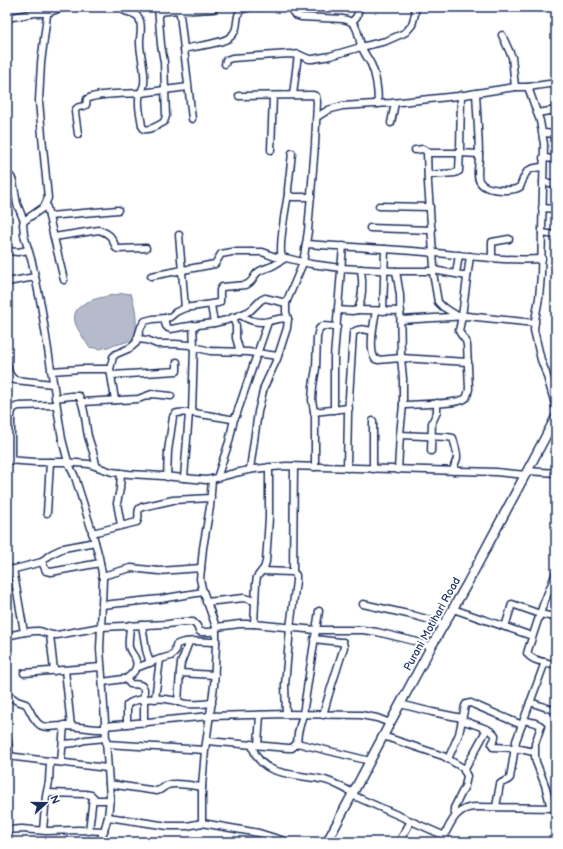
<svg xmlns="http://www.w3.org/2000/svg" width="563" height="849" viewBox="0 0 563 849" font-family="'Balsamiq Sans',sans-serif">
  <rect width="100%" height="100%" fill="#fff"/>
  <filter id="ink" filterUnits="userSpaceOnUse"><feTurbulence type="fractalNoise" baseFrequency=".025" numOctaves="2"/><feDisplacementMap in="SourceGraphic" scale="8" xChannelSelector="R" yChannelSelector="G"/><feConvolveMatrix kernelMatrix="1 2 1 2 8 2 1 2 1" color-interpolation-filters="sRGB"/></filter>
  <g filter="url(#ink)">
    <!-- water -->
    <path fill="#b5bbca" stroke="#77839f" d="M124 293 131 294C136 307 138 325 134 339L123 343 100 349 89 347C85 340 79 332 76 325 66 299 108 297 124 293Z"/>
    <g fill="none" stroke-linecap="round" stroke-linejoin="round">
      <!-- minor casing -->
      <g stroke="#1b2f5e" stroke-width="9">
        <g id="minor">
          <polyline points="48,7 41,63 39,101 42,136 48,198 44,207 24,221 23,224 24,235 32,262 41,305 62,439 68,462 75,477 92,531 99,557 103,579 102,605 100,649 103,690 107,755 110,798 108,817 104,831 99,842"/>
          <path d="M124 7 125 11C130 13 136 13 139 18 142 24 141 32 140 39 139 54 146 69 144 84 143 90 139 93 139 99 138 108 141 117 142 126 143 127 143 128 144 129 149 131 159 125 164 122L166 116 164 62 161 45 158 7"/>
          <polyline points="258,7 259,7"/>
          <path d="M290 7 295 15 301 17 343 19C359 22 357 33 361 45 363 52 368 58 371 64 377 77 378 90 378 104"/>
          <polyline points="179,11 213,9 216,7"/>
          <polyline points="159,12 177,10 179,11 180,14 192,119"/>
          <polyline points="7,18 35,13 47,13 64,7"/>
          <polyline points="352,22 357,16 359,7"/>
          <polyline points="502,35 512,57 515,87"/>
          <path d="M184 49C195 46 222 44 230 37 240 30 235 16 240 11 243 8 248 8 252 7"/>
          <polyline points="225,64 226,60 232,58 289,54 300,55 309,59 313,59 330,56 361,47 386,41 402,34 406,32 412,25 415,14 415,7"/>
          <polyline points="528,87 540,121 544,144 541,275 539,298 535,320 534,330 541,360 546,373 556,408"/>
          <path d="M476 93C477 114 479 136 479 158 479 164 476 177 480 182 485 191 512 192 520 187 526 172 525 168 543 167"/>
          <polyline points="293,95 298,54"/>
          <polyline points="239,96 313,95 316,96 317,102 315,145 308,231 303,263 286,303 286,312 288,319 287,328 277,359 264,387 258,412 250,469"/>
          <polyline points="537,113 556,110"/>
          <polyline points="317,117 328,110 342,106 391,103 458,96 515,87 528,87 556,83"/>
          <polyline points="391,123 395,103"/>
          <polyline points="543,133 556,134"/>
          <path d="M78 134 75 112C76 105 81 108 86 105L87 99C97 93 128 94 141 93 157 91 172 89 188 87"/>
          <polyline points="271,150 273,96"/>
          <polyline points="415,150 423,149 429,153 460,153 479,154"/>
          <polyline points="292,153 288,189 288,194 292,197 311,197"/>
          <polyline points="543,158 556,159"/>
          <polyline points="7,174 11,177 13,181 17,204 24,221"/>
          <polyline points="428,175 455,173 459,171 460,150 461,95"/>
          <polyline points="543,182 556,184"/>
          <path d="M288 194C286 206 278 248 282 257L311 264 341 268 396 271H431L433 270 434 267 428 183 427 152"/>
          <polyline points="46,204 64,280"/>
          <polyline points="379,206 430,207"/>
          <polyline points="542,208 556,209"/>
          <polyline points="49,216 118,210"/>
          <polyline points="370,228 432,230"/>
          <polyline points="542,233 556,235"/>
          <polyline points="179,235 185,308"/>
          <path d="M54 237 99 230C111 234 112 238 116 248L118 249 146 248"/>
          <path d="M306 244C349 247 392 249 435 253 470 256 506 261 542 259"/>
          <polyline points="7,251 18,252 28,250"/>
          <polyline points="492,258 492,242 509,239"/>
          <polyline points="433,270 467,276"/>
          <polyline points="396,271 400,295 401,358 403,378 403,405 400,434 398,470"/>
          <polyline points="431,271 433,273 438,302 443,307 458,316"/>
          <polyline points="456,273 459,255"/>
          <path d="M151 276 215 264 221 254 232 252H262C271 254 270 258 282 257"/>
          <polyline points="7,282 35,277"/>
          <polyline points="211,305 214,323"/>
          <path d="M338 310 352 311 358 310C363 297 363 283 361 269"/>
          <polyline points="358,310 401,311"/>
          <path d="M376 311C374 322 368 349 375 359L378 360 401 358 468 362"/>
          <polyline points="383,311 385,249"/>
          <path d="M240 315C249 320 258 324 269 321 276 320 281 317 288 319"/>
          <polyline points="233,317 236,326 236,338 240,352"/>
          <polyline points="165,318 165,323 166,326 168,328 171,329 182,327 214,323 227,320 245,313 251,310 261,300 265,298 286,303"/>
          <polyline points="401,320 467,316 535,323"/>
          <polyline points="137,339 147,340 157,344 175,344 190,345 194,347 210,351 248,352 278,356"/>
          <path d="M7 364C8 370 9 376 15 380L53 384"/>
          <polyline points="51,371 81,369 110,369"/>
          <polyline points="112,375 177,371 177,362"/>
          <path d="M55 398 71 396H79C86 409 85 423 88 436 91 447 95 455 96 466"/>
          <path d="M115 400 110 369 113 357 116 354 130 348 136 343 141 327 145 321 153 319 165 318 170 317 176 312 185 308 218 303 220 302V290L222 287 246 285C254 281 252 278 257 273 261 269 268 268 272 266 277 264 280 261 284 259"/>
          <polyline points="82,402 138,399 152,394 171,396"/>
          <path d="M403 405C415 404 458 405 466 398 468 395 468 392 469 389L467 345 466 341 460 333 459 331 462 316 470 256"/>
          <polyline points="334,410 334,357 343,246"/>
          <polyline points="314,412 349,408"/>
          <polyline points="192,413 194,347 193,325"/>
          <polyline points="373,421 373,469"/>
          <path d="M400 435 447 437 453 438C454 442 458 454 457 458 456 463 453 465 454 471"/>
          <polyline points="431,451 432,423 437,412 437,403"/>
          <path d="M7 460 35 462H64L89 464 112 472 129 474 163 476 206 480C217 479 228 474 240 472 255 468 271 467 287 466L496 472 526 475"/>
          <path d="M11 460V416C12 410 13 407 19 406L56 405"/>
          <polyline points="315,467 315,417 312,400 313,386 316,368 317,337 319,329 321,327 323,326 337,327"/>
          <path d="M347 468 348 414 353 333C358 327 366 330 372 331"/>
          <polyline points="528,471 556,473"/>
          <polyline points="121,473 120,489 117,503 121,525"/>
          <path d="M167 477 168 451 173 417C173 416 174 415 175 414 182 409 221 418 232 419H234L236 416 268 322"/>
          <polyline points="184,478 189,413"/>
          <polyline points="217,478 229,442 234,419"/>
          <polyline points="47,513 50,462"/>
          <path d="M92 533 137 522C140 518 137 513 139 509L142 507 173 500 211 498"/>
          <polyline points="42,562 46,571 51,572 100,563"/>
          <polyline points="13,569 24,632"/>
          <polyline points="7,571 42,562 47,557 53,553 64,548 95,542"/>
          <polyline points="262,571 291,572 293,572 296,575 296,581 290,628 285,685 286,714"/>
          <polyline points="293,572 294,466"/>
          <path d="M556 573 543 605 527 653C532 662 547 662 556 665"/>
          <polyline points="102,576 131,568 159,571 201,568"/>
          <polyline points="206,602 244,598 255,601"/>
          <polyline points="363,604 412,615 445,624"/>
          <polyline points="102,605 160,599 203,592"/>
          <polyline points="453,609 532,636"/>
          <polyline points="254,624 256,583 257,577 264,568 266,562 269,518 269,467"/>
          <polyline points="142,625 146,650 150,663"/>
          <polyline points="216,627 240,624 254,624 316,630 363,630 377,632 418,642 431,647"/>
          <polyline points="505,627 512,604 540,614 554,617"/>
          <polyline points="50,635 54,671"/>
          <path d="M7 636C18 634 28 630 39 631 45 632 51 636 57 635L101 627 168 624 182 622H193L197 626 199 631 201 632H209L216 631"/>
          <polyline points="314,639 340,642 343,642 344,647 329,694 323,715"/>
          <path d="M136 668 157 660 171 656 175 652 176 645C184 639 206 642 216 642"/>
          <polyline points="65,670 71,726"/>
          <polyline points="24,673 101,667"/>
          <polyline points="180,673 215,675"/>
          <path d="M126 679C132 674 140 668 135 658 133 654 130 652 129 647 128 640 130 632 130 625"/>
          <path d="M103 682 123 679H126L130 684C135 685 142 683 144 689V723"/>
          <path d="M7 694 17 701 26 704C31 711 32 719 40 725 46 729 54 726 61 726 76 725 91 730 106 729"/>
          <polyline points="155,699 160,659"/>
          <polyline points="178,702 180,671 181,663 189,642"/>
          <polyline points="530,702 556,711"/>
          <polyline points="400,704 432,712 462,718"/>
          <path d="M462 720C468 723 492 729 495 735 496 738 493 742 492 744L493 747 515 748 534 752"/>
          <path d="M524 720C529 722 537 722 541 726L535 744V756L536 762 545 785 551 808"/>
          <path d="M127 724V705C134 697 162 698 172 700 177 701 182 704 187 704 195 705 204 704 212 703"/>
          <polyline points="105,726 210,716 286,714 361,715 377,718 390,723"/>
          <polyline points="7,735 10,756"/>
          <polyline points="383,736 443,756 463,768 467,776 465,786 454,808 454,811 456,815"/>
          <polyline points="207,741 288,748 292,748 297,743 298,733 303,714 319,611"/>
          <polyline points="297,743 370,761"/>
          <polyline points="63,744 75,743 85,740 106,738"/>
          <polyline points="106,744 205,750"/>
          <path d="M252 744C259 779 298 773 325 780 335 783 344 788 353 793"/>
          <polyline points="258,745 260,715"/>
          <polyline points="7,756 107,768"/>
          <polyline points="448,759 459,734 465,706 466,704 471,703 475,705 522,725"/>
          <polyline points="61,762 64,725"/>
          <polyline points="464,771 487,729"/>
          <path d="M109 784 157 791C162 790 164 786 168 785 177 782 193 786 202 787"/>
          <polyline points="47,793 85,794 91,795 96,800 110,800"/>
          <polyline points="352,795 445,836"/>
          <path d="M496 807 500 784C503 781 507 782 510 778L516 741 545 662"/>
          <polyline points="108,817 168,826 187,826 202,823 259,833 288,842"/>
          <polyline points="202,823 202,787 205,750 214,686 216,645 216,627 202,588 200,579 203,548 210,507 212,479"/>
          <polyline points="7,830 22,829 46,831 79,830 104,831"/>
          <polyline points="43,830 46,796 49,782 50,761"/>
          <polyline points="89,831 93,797"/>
          <polyline points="399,842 411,821"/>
          <path d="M441 842C450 826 454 807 476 807L556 808"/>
        </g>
      </g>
      <!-- major casing -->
      <g stroke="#1b2f5e" stroke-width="11">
        <polyline id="major" points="327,842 390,723 431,647 467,584 556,417"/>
      </g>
      <!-- minor -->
      <use href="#minor" stroke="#fff" stroke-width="6"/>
      <!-- major -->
      <use href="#major" stroke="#fff" stroke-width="8"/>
    </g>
  </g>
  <g text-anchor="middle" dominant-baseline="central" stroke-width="4" stroke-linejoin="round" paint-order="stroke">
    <!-- street labels -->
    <g font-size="11" fill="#1b2f5e" stroke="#fff">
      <text transform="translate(432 624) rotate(-61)">Purani Motihari Road</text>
    </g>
  </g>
  <!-- margin -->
  <rect width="563" height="849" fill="none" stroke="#fff" stroke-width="24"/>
  <rect x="12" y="12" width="539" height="825" fill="none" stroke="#1b2f5e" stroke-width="1.5" filter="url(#ink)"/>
  <!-- north arrow -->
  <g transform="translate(46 803) rotate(69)" stroke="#ffffff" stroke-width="3" paint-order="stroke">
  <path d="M0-3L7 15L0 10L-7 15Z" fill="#1b2f5e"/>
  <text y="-6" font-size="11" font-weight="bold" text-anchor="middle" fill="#1b2f5e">N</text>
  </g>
</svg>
